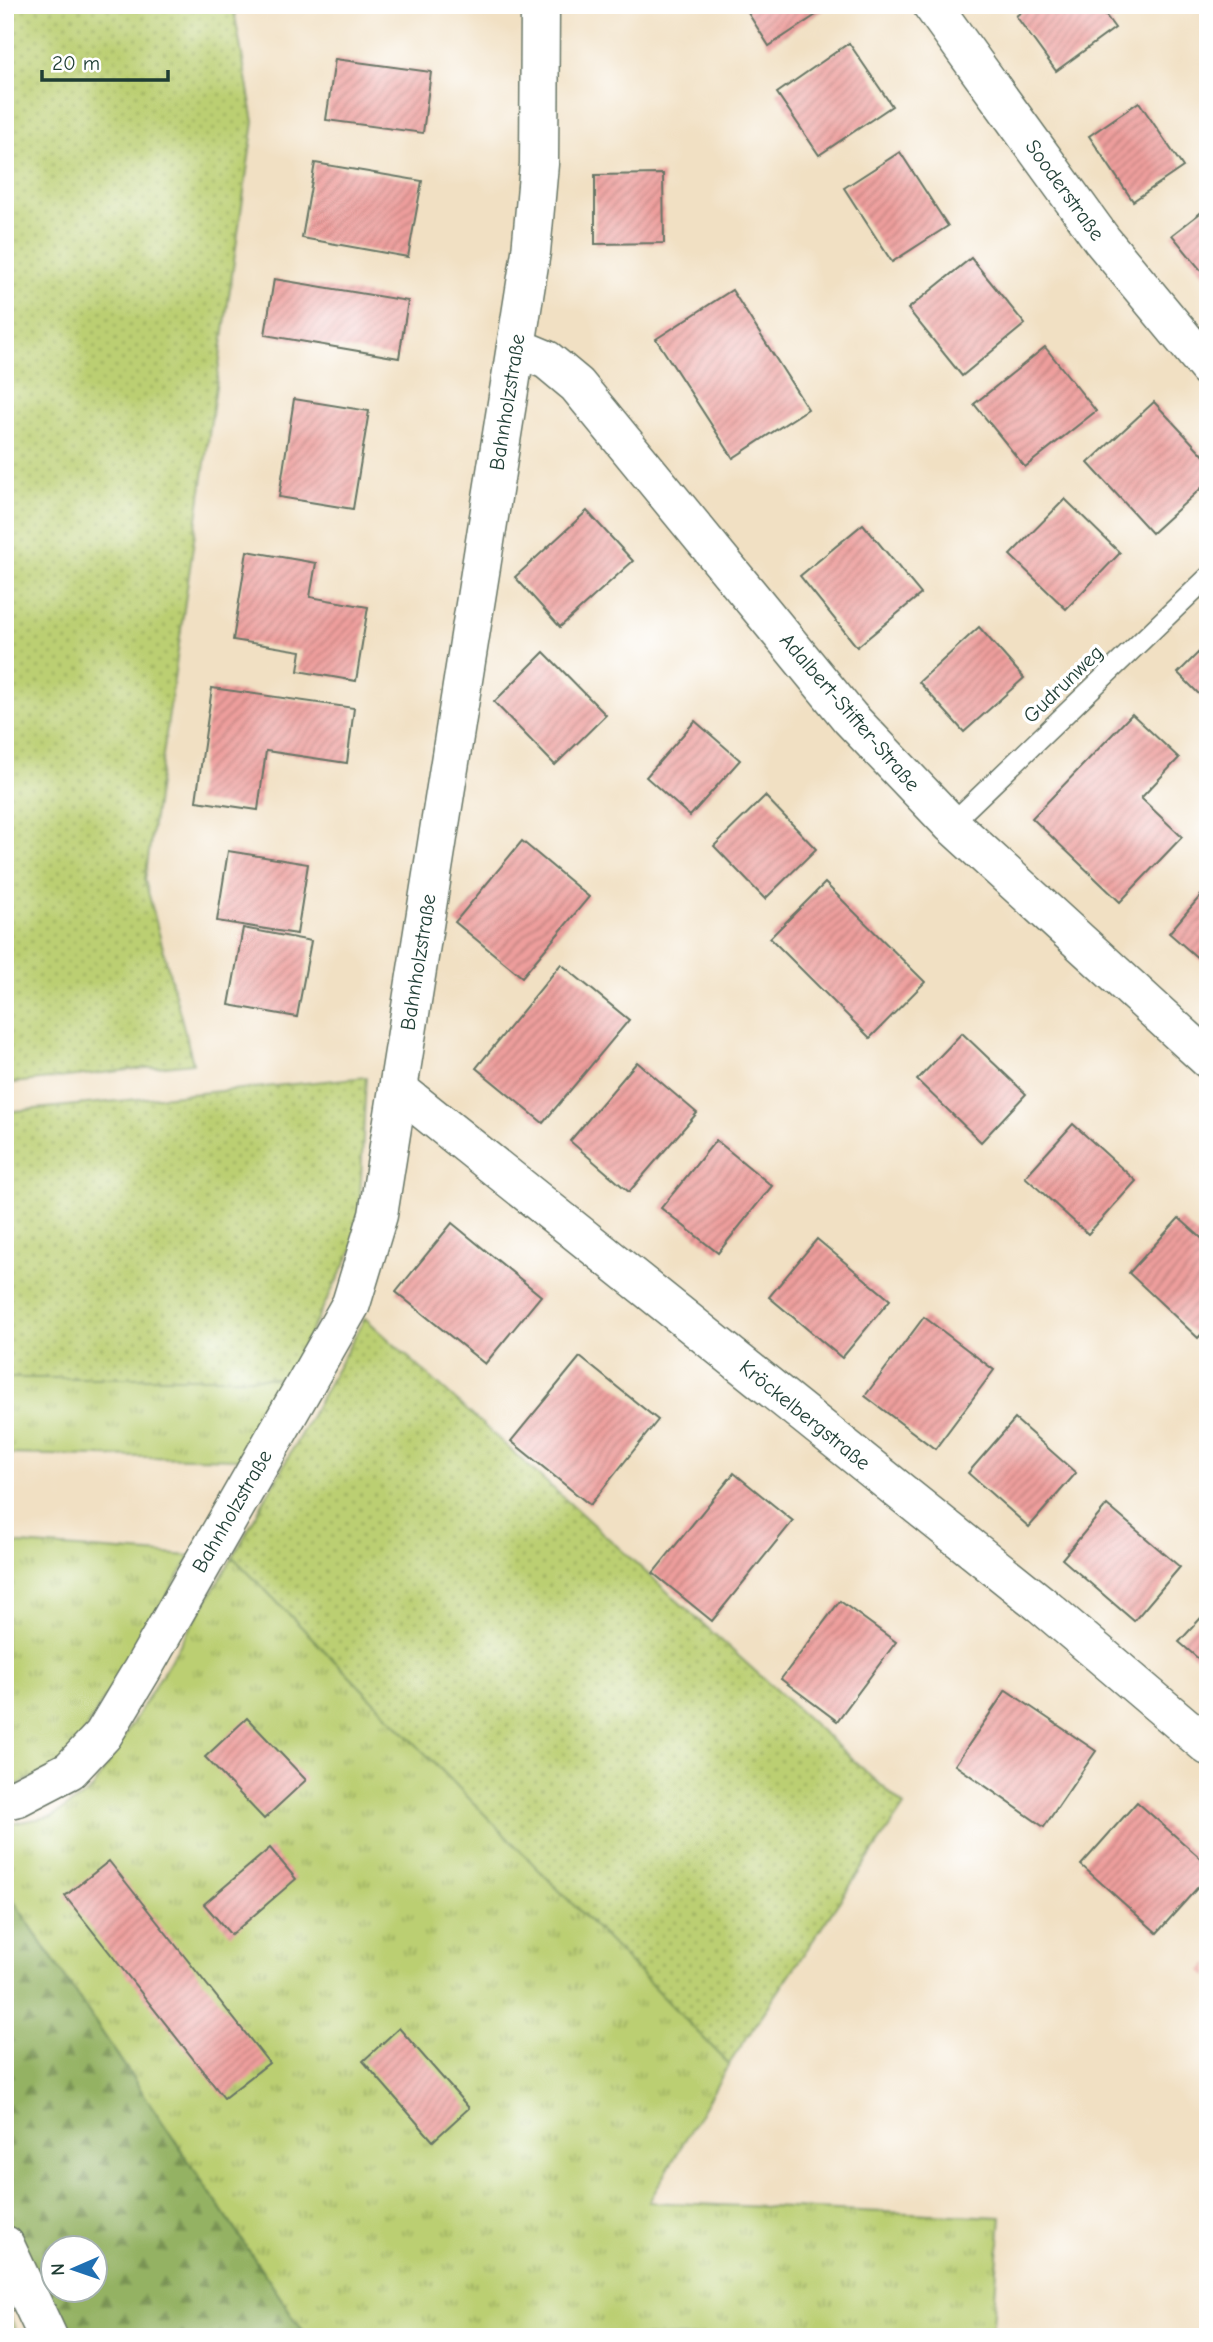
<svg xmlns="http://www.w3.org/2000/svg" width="1213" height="2342" viewBox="0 0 1213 2342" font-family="'Comic Neue',sans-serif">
  <defs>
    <pattern id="grass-tufts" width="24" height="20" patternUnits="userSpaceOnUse" patternTransform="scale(1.75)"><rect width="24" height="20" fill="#bbcf72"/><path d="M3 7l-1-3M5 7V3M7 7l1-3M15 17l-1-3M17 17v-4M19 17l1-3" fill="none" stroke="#97a95e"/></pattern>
    <pattern id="forest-firs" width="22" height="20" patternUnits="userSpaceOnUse" patternTransform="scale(1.75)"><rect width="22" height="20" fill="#94b264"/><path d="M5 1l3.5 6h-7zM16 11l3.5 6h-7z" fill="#789253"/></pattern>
    <pattern id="park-dots" width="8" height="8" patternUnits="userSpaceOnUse" patternTransform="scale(1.75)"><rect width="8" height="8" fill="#bbcf72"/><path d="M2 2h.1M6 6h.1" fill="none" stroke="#97a95e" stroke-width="1.8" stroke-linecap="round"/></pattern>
    <pattern id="building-hatch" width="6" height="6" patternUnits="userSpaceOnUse" patternTransform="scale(1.75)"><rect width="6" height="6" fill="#ee9e9c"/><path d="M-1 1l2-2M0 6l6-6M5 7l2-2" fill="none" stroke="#c08280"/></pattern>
  </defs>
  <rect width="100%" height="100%" fill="#fff"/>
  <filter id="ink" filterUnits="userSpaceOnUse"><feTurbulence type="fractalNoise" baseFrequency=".0143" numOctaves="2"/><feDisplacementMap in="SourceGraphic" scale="14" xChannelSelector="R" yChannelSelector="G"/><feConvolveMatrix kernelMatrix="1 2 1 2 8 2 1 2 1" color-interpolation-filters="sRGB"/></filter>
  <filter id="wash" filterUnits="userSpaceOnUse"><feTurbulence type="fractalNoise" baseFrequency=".00686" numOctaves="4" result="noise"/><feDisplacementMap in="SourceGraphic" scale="28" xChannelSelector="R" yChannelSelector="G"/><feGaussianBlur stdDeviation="1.57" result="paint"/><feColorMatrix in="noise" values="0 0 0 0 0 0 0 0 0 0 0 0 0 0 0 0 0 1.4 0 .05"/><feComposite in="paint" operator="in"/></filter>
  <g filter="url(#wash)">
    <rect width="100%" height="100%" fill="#f1e0c3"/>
    <!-- grass -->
    <g fill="url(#grass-tufts)" stroke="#6d8653" stroke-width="2">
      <polygon points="5,1378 287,1378 239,1459 5,1454"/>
      <polygon points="5,1543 191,1556 66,1762 5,1791"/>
      <polygon points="233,1557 729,2064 649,2202 1001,2217 992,2337 307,2337 5,1888 5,1825 53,1816 92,1790"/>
    </g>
    <!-- forest -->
    <path fill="url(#forest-firs)" stroke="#5a784c" stroke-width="2" fill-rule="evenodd" d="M5 1888 307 2337H54L5 2239ZM52 2248H94V2290H52Z"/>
    <!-- park -->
    <g fill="url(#park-dots)" stroke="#6d8653" stroke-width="2">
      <polygon points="5,5 233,5 254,122 145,880 193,1063 5,1084"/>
      <polygon points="366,1077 358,1239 287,1378 5,1378 5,1112"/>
      <polygon points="365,1318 904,1806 729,2064 233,1557"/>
      <polygon points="5,2308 20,2337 5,2337"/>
    </g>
    <g id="blocks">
      <!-- building -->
      <g fill="url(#building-hatch)">
        <polygon points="743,5 831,5 769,46"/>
        <polygon points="1031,5 1098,5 1115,28 1056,71 1016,16"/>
        <polygon points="849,43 892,106 819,155 777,93"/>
        <polygon points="335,59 431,72 423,133 326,120"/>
        <polygon points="1139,102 1183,167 1133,201 1089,136"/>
        <polygon points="900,152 948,226 892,262 844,188"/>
        <polygon points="315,163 422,181 408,257 302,238"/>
        <polygon points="663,174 664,243 595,244 595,175"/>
        <polygon points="1208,207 1208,279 1172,235"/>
        <polygon points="971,258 1025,324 962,376 908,309"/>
        <polygon points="274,279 408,301 399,358 265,335"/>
        <polygon points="732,290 808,409 733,458 656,339"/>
        <polygon points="1045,347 1096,411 1025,467 974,404"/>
        <polygon points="294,399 369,411 353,509 279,497"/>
        <polygon points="1154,402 1208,460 1208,482 1152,533 1088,463"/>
        <polygon points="1065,499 1120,553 1066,609 1010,555"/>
        <polygon points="587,511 633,561 560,627 515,577"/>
        <polygon points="863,524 921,594 857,647 800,576"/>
        <polygon points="247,551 316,563 310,597 368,607 356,681 298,671 301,651 233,640"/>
        <polygon points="979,627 1024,678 964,732 919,682"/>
        <polygon points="1208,643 1208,703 1178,673"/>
        <polygon points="544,652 606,715 555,765 494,702"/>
        <polygon points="212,688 354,708 347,763 266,751 258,810 196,801"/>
        <polygon points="1132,714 1179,758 1141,798 1182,837 1120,902 1032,818"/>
        <polygon points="695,721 740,760 690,816 646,777"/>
        <polygon points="765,796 816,849 765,899 714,846"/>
        <polygon points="522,841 589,897 522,977 455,922"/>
        <polygon points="228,851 308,864 297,934 217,921"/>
        <polygon points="825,883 925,982 870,1038 770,938"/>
        <polygon points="1208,887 1208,967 1169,933"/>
        <polygon points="243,928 311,941 297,1017 229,1005"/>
        <polygon points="561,964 629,1020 543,1123 476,1068"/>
        <polygon points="962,1033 1026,1094 981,1142 917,1080"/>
        <polygon points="637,1062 697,1113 629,1192 570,1141"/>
        <polygon points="1073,1124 1136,1181 1088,1234 1025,1177"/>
        <polygon points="716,1140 772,1186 718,1253 661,1208"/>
        <polygon points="1179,1218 1208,1244 1208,1327 1198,1338 1129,1273"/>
        <polygon points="452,1223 541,1296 485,1364 396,1292"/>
        <polygon points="817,1239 890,1300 842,1358 769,1297"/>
        <polygon points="924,1317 994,1370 935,1449 865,1396"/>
        <polygon points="580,1357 658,1420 590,1505 511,1441"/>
        <polygon points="1015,1419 1076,1473 1029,1527 968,1473"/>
        <polygon points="734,1473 793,1521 712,1621 653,1573"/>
        <polygon points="1107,1505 1180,1567 1134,1621 1062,1559"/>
        <polygon points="840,1601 896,1642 837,1721 781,1679"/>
        <polygon points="1208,1610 1208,1667 1179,1642"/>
        <polygon points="1006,1690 1096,1751 1044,1827 955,1765"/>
        <polygon points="247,1718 306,1780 264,1819 205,1757"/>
        <polygon points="1137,1802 1208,1865 1208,1876 1157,1933 1081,1865"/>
        <polygon points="270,1848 296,1879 231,1935 204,1904"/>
        <polygon points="109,1861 269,2063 224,2098 65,1896"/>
        <polygon points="1208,1963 1208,1977 1201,1971"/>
        <polygon points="399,2028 469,2108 433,2141 363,2061"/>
      </g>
    </g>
  </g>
  <g filter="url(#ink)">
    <use href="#blocks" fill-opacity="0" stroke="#687666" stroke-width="2"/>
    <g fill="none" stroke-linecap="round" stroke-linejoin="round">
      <!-- lane casing -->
      <g stroke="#687666" stroke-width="22">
        <polyline id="lane" points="951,824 1208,577"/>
      </g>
      <!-- street casing -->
      <g stroke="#687666" stroke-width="41">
        <g id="street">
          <polyline points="932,5 1102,240 1208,368"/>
          <polyline points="516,347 547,360 577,385 850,718 951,824 1208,1059"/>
          <polyline points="399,1090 1042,1605 1208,1746"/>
          <polyline points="5,1800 18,1797 70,1770 103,1735 142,1670 351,1304 378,1215 531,252 539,164 540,5"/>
          <polyline points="5,2245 48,2337"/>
        </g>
      </g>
      <!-- lane -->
      <use href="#lane" stroke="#fff" stroke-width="19"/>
      <!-- street -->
      <use href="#street" stroke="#fff" stroke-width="38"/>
    </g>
  </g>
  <g text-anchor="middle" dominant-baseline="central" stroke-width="7" stroke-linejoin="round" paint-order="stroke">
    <!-- street labels -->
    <g font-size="21" fill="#1f3d34" stroke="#fff">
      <text transform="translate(1065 190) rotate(54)">Sooderstraße</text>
      <text transform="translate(507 402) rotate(-81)">Bahnholzstraße</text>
      <text transform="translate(1063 684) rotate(-44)">Gudrunweg</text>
      <text transform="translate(850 712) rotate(49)">Adalbert-Stifter-Straße</text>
      <text transform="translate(418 962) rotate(-81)">Bahnholzstraße</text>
      <text transform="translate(805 1415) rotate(39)">Kröckelbergstraße</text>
      <text transform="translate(232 1511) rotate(-60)">Bahnholzstraße</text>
    </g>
  </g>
  <!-- margin -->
  <rect width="1213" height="2342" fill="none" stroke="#fff" stroke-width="28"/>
  <!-- north arrow -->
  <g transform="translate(74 2269) rotate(268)"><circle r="33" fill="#ffffff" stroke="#a5b1ae" stroke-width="2"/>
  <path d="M0-5L12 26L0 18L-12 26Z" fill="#1f6fb2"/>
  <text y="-10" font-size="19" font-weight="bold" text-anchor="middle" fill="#1f3d34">N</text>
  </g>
  <!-- scale -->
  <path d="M42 70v10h126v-10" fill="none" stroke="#1f3d34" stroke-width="3.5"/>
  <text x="52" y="70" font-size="21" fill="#1f3d34" stroke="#ffffff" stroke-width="5" paint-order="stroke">20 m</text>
</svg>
